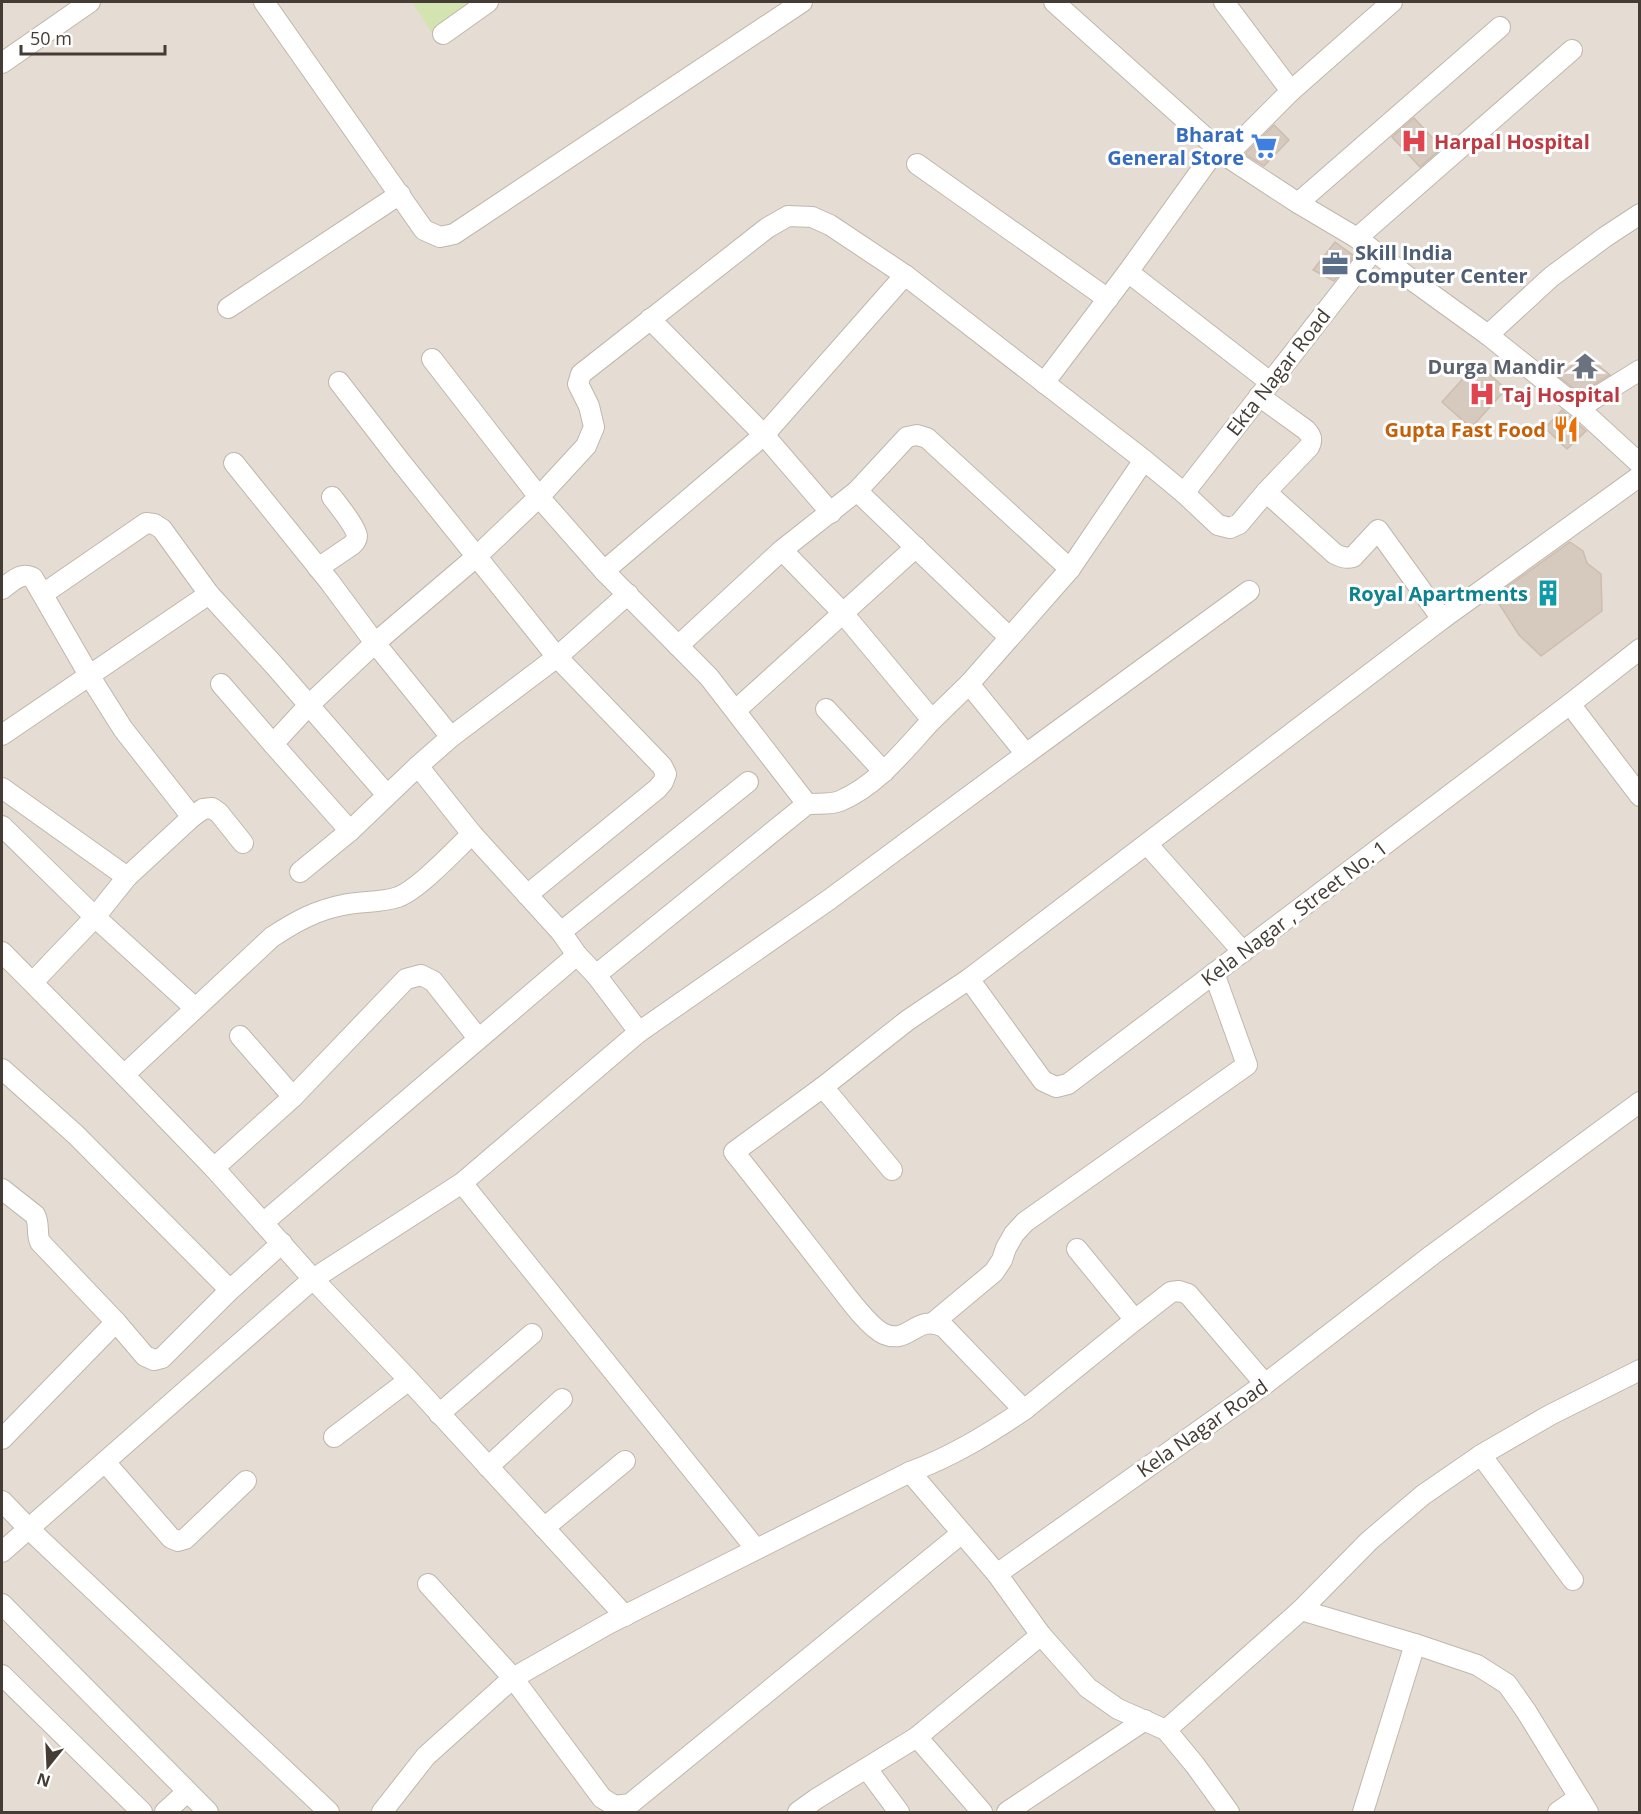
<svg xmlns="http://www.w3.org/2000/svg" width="1641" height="1814" viewBox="0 0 1641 1814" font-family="'Open Sans',sans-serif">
  <rect width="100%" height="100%" fill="#f2ece5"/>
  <!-- residential -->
  <rect fill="#e5ddd4" x="2" y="2" width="1637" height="1810"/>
  <!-- green -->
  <polygon fill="#d4e4b0" points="412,2 481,2 433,35"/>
  <!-- building -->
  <g fill="#d6c9be" stroke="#cdbdaf" stroke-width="1.5">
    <polygon points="1414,118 1442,148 1420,167 1392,137"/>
    <polygon points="1274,125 1289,140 1264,166 1245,154"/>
    <polygon points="1335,242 1354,256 1334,281 1313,270"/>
    <polygon points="1584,354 1610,375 1580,393 1559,377"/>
    <polygon points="1477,363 1506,389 1471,428 1442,402"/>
    <polygon points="1562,410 1586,431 1567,449 1545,428"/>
    <polygon points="1570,542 1583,551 1587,563 1601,574 1602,611 1541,656 1519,635 1496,599 1496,595"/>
  </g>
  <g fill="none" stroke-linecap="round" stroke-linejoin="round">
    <!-- minor casing -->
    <g stroke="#c0b6ab" stroke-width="22">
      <g id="minor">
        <polyline points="264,2 424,230 440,237 454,234 802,2"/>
        <polyline points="1054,2 1226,156 1298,203 1357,238 1412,280 1488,335 1579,408 1640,464"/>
        <polyline points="1224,2 1291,91"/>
        <polyline points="443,34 488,2"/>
        <polyline points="2,63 90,2"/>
        <polyline points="1226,156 1291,91 1392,2"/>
        <polyline points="917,164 1108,299"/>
        <polyline points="1298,203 1500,27"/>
        <polyline points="1357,238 1572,50"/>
        <polyline points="1128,272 1270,382"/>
        <polyline points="228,308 400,194"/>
        <polyline points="650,319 764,435 831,513"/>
        <polyline points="1488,335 1551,277 1605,237 1640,214"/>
        <path d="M432 359 539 497 586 446 594 427 589 406 578 384 581 374 767 228 788 216 812 217 830 225 905 275 1144 460 1184 493 1218 525 1230 528 1239 524 1266 492 1309 447C1313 440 1312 436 1306 430L1259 396"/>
        <polyline points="339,382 400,461 557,657 662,766 666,774 663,782 657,789 527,895"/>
        <polyline points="1044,383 1128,272 1217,148"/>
        <polyline points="1579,408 1640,370"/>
        <polyline points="234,463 329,581 375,643 451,737 418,766 472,834 561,932 577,955 596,975 639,1032 830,899 1026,754"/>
        <polyline points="857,491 1009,637"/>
        <path d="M1266 492 1335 554C1341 557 1346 559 1353 557L1378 530 1442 619"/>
        <polyline points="1184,493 1373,251"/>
        <polyline points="782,550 857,491 907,437 917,435 927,438 1070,569"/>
        <path d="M318 568 352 545C355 542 357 540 357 536 356 527 338 505 332 497"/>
        <polyline points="604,571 764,435 905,275"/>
        <path d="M2 589C12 582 21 571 33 578L89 675 123 729 192 817"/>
        <polyline points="43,594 146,523 154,524 162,529 209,594 274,665 387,795"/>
        <polyline points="678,646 782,550 842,612 932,720 969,684 1026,754 1249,591"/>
        <path d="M221 684 273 744 309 705 375 643 476 557 539 497 604 571 709 677 807 804C817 803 831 805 840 801 878 785 905 749 932 720"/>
        <polyline points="969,684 1070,569 1144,460"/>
        <polyline points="1570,704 1640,796"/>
        <polyline points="826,709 884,772"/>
        <polyline points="736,710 916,547"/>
        <polyline points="2,735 209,594"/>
        <polyline points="451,737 557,657 628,594"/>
        <polyline points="273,744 350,831"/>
        <polyline points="2,788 127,877 192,817 203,809 212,808 219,813 243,843"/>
        <polyline points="2,826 95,917 195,1008"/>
        <polyline points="1147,844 1243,952"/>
        <polyline points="300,872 350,831 418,766"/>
        <polyline points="561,932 748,782"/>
        <polyline points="2,952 124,1075 214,1168 313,1279 409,1380 625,1616"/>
        <polyline points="596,975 807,804"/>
        <polyline points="969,979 1043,1081 1056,1087 1068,1084 1570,704 1640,649"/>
        <polyline points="33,982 95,917 127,877"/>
        <polyline points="240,1036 293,1097"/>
        <polyline points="2,1069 75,1134 230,1290"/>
        <path d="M124 1075 272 937C295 922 316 910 343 905 361 901 381 903 398 897 419 889 455 850 472 834"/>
        <polyline points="823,1087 908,1020 969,979 1442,619 1640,476"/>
        <polyline points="214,1168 293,1097 406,979 421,975 433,981 478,1038"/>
        <polyline points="462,1183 756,1549"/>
        <path d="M2 1189 35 1215C40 1224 36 1233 40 1242L116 1322 145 1356 154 1360 162 1358 230 1290 282 1243"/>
        <polyline points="263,1223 577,955"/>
        <polyline points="1077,1249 1135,1320 1171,1292 1179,1291 1188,1294 1265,1384"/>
        <polyline points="934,1322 994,1272 1002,1260 1006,1248 1014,1234 1025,1222 1247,1065 1214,973"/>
        <polyline points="1024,1410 1135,1320"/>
        <polyline points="439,1414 532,1334"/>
        <polyline points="334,1437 409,1380"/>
        <polyline points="2,1439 116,1322"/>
        <polyline points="1481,1455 1573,1580"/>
        <polyline points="105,1462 171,1538 178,1541 185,1539 246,1481"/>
        <polyline points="488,1467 562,1399"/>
        <polyline points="910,1472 997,1574"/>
        <polyline points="2,1501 29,1529 329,1812"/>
        <polyline points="544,1528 625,1461"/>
        <polyline points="2,1552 313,1279 462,1183 639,1032"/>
        <polyline points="428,1584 513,1678 602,1798 615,1806 630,1804 962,1533"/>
        <polyline points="2,1604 208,1812"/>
        <polyline points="1041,1635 1088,1688 1118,1709 1166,1730 1195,1765 1229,1812"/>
        <polyline points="2,1675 142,1812"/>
        <polyline points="1166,1730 1301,1610"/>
        <polyline points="917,1737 982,1812"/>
        <polyline points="867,1769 899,1812"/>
        <polyline points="165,1812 187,1792"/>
        <path d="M382 1812 426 1756 513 1678 608 1624 910 1472C951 1457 987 1435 1024 1410L944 1327C916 1313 910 1345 884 1334 867 1326 843 1291 831 1276 799 1235 767 1193 734 1152L823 1087 892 1170"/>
        <polyline points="798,1812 816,1799 917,1737 1041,1635 997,1574 1265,1384 1432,1255 1640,1102"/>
        <polyline points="1007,1812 1145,1720"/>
        <polyline points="1363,1812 1415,1644"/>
        <polyline points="1558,1812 1578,1798"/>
        <polyline points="1588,1812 1526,1711 1507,1684 1477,1665 1415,1644 1301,1610 1369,1541 1423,1495 1481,1455 1550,1415 1640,1370"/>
      </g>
    </g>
    <!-- minor -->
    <use href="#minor" stroke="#fff" stroke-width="20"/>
  </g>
  <!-- icons -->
  <defs>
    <g id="hospital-bare" transform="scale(2.07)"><path d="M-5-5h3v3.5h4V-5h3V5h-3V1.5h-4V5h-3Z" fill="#e0444e" stroke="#fff" stroke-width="2.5" paint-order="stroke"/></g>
    <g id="supermarket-bare" transform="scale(2.07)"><path d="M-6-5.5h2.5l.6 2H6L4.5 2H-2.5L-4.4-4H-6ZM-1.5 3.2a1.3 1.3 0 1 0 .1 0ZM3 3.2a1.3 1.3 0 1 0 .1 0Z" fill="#3f7fe0" stroke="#fff" stroke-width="2.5" paint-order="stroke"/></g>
    <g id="office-bare" transform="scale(2.07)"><path d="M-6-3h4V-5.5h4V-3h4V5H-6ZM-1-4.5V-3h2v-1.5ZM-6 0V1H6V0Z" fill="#5c6f8a" stroke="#fff" stroke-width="2.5" paint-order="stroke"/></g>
    <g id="temple-bare" transform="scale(2.07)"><path d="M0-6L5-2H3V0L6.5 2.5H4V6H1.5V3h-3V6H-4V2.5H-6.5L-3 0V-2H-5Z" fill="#6b7280" stroke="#fff" stroke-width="2.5" paint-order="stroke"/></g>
    <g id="restaurant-bare" transform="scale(2.07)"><path d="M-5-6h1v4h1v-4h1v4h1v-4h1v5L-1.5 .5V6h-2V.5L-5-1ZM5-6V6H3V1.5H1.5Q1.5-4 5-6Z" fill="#e8710a" stroke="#fff" stroke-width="2.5" paint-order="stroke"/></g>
    <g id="building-bare" transform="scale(2.07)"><path d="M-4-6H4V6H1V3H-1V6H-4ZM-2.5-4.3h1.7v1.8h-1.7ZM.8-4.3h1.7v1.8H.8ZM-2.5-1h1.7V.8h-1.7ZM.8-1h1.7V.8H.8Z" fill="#0f9aa8" stroke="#fff" stroke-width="2.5" paint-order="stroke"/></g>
  </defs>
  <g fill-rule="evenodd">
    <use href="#hospital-bare" x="1414" y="141"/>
    <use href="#supermarket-bare" x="1264" y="146"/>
    <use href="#office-bare" x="1335" y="264"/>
    <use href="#temple-bare" x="1585" y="366"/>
    <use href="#hospital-bare" x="1482" y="394"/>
    <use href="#restaurant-bare" x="1566" y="429"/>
    <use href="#building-bare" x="1548" y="593"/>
  </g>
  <g text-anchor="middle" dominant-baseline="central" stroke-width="6" stroke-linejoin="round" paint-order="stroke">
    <!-- shop labels -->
    <g font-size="20" font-weight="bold" fill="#366cbe" stroke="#fff" text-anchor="end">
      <text x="1244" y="134">Bharat<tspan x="1244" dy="23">General Store</tspan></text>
    </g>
    <!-- health labels -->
    <g font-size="20" font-weight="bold" fill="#be3a42" stroke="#fff" text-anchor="start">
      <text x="1434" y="141">Harpal Hospital</text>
      <text x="1502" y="394">Taj Hospital</text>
    </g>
    <!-- service labels -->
    <g font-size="20" font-weight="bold" fill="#4e5e75" stroke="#fff" text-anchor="start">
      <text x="1355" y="252">Skill India<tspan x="1355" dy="23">Computer Center</tspan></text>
    </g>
    <!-- worship labels -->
    <g font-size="20" font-weight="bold" fill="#5b616d" stroke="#fff" text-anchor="end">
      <text x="1565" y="366">Durga Mandir</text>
    </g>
    <!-- street labels -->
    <g font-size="20" fill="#443c35" stroke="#fff">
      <text transform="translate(1278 372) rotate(-52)">Ekta Nagar Road</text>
      <text transform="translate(1294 913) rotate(-37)">Kela Nagar , Street No. 1</text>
      <text transform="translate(1202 1428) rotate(-35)">Kela Nagar Road</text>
    </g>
    <!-- food labels -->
    <g font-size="20" font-weight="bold" fill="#c56008" stroke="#fff" text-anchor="end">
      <text x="1546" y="429">Gupta Fast Food</text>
    </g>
    <!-- culture labels -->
    <g font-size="20" font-weight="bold" fill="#0d838f" stroke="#fff" text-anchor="end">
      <text x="1528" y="593">Royal Apartments</text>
    </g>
  </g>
  <!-- border -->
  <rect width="1641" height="1814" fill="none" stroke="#443c35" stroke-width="6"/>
  <!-- north arrow -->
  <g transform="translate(48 1766) rotate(198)" stroke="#ffffff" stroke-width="4.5" paint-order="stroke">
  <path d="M0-4.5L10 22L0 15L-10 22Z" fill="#443c35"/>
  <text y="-9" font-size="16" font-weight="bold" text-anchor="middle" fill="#443c35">N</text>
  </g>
  <!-- scale -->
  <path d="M21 45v9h144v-9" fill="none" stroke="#443c35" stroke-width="3"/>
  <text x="30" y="45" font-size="18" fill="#443c35" stroke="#ffffff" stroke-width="4.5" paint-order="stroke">50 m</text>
</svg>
